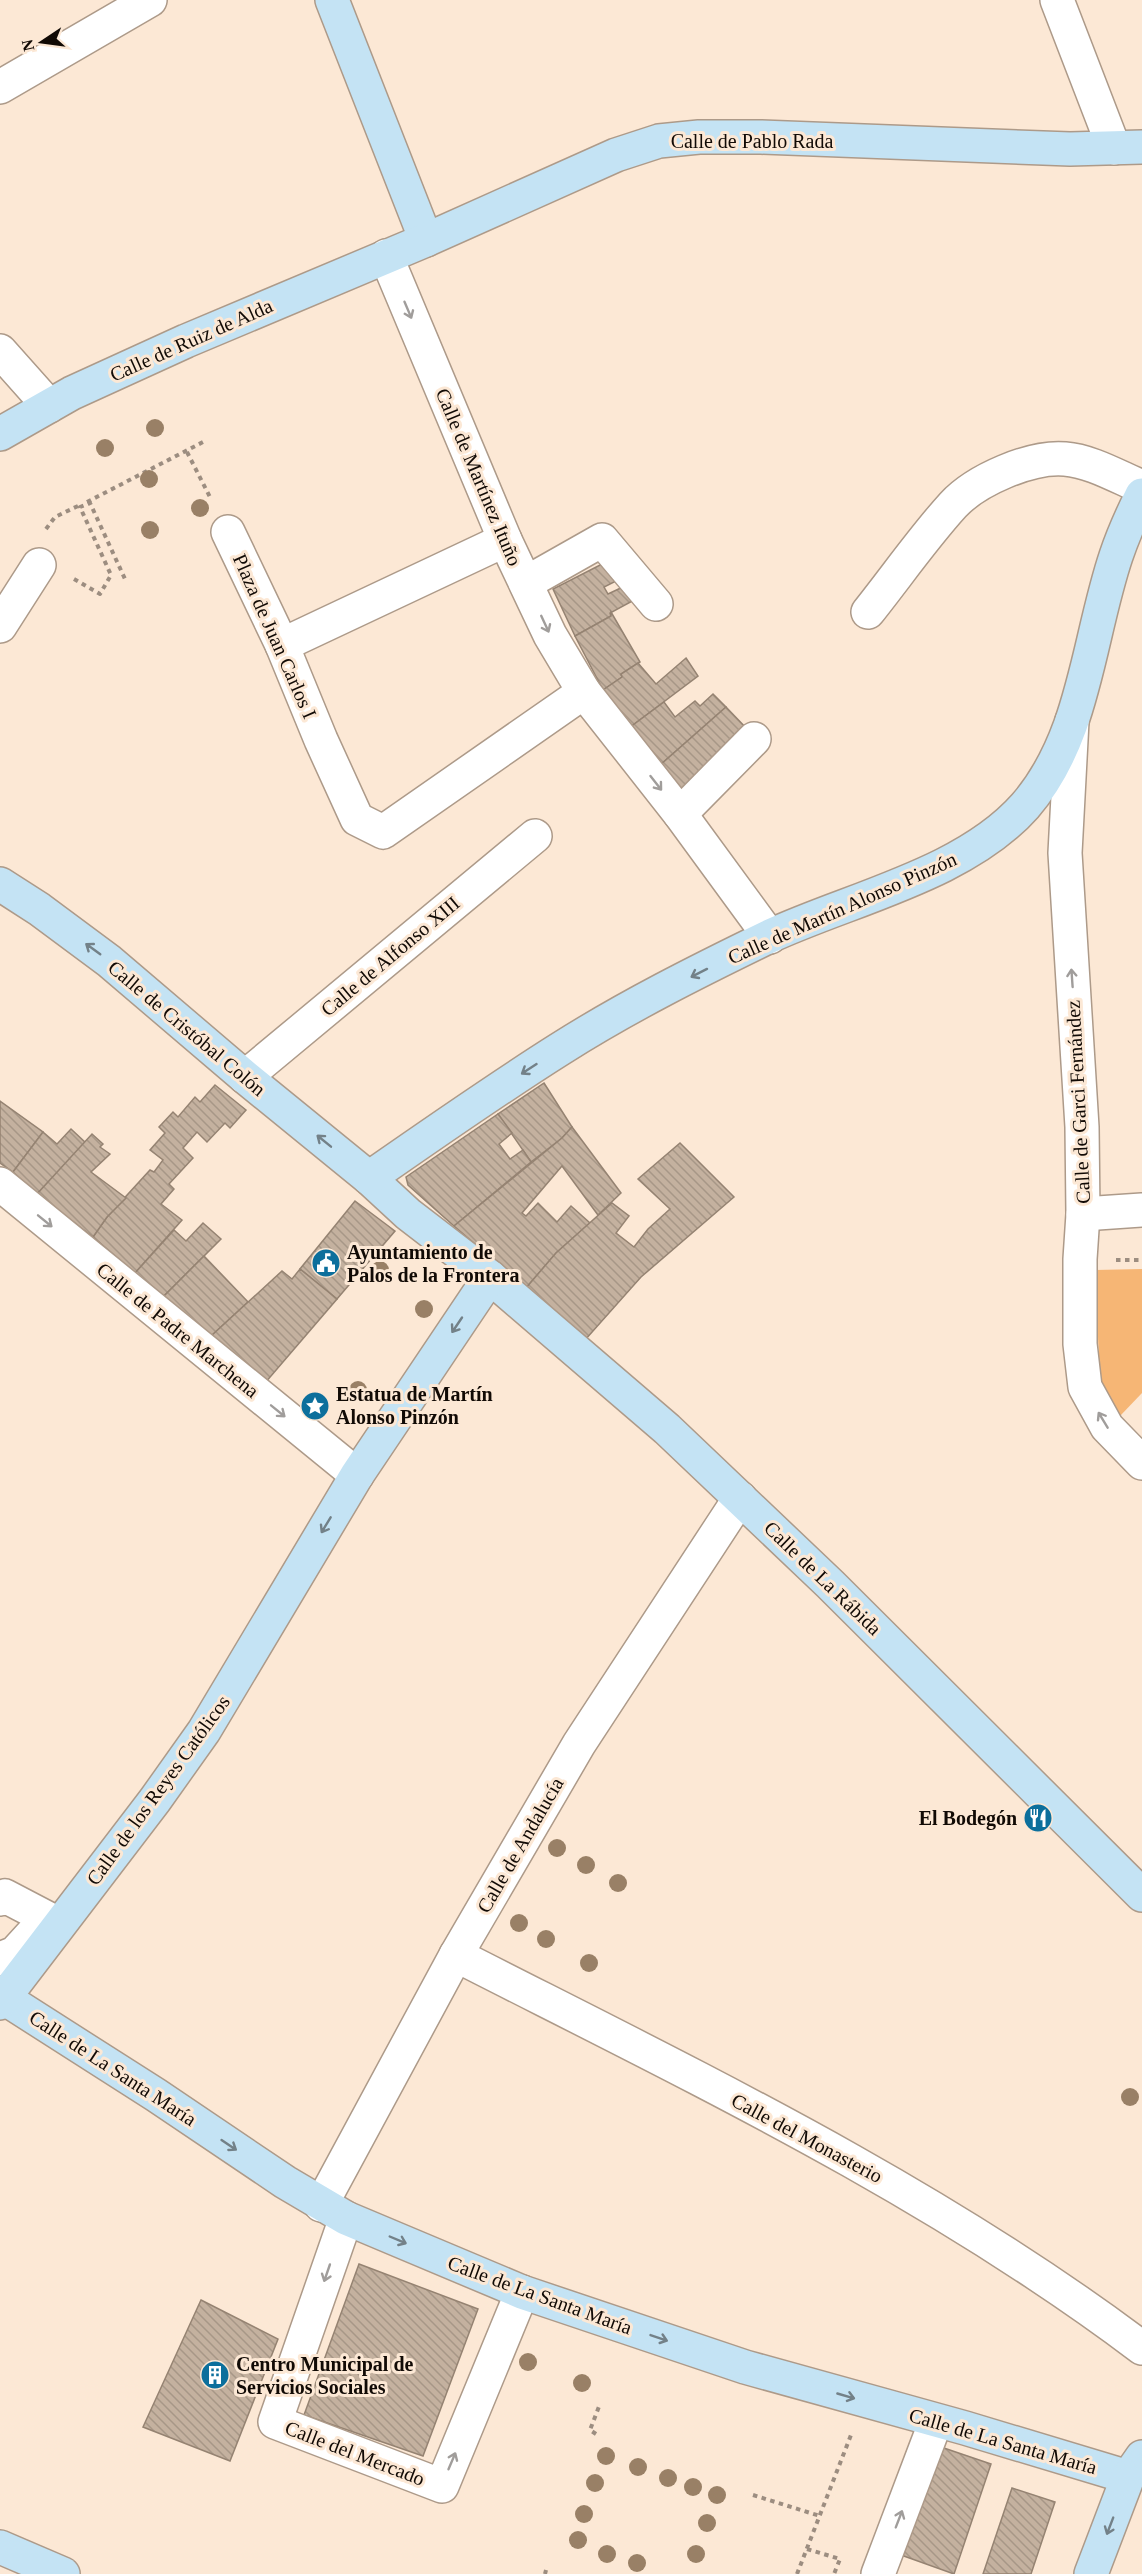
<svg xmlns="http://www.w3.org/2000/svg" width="1142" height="2574" viewBox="0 0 1142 2574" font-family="Georgia,serif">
  <defs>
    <pattern id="building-back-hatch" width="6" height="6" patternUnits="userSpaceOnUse" patternTransform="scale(1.5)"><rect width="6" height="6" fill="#c4b19f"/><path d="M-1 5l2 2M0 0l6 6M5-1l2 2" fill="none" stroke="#a79787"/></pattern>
  </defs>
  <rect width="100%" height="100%" fill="#fce8d5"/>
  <!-- park -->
  <polygon fill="#f6b675" points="1142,1269 1142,1393 1120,1416 1100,1382 1095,1270"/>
  <!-- building -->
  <g fill="url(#building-back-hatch)" stroke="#958372" stroke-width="1.5">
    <polygon points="606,562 620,579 604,587 608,594 625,586 636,599 610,613 611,616 575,636 553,589"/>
    <polygon points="611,612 640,662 621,674 622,677 603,690 575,636 611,616"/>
    <polygon points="686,658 698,676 629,728 603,690 622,677 621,674 638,663 656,684"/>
    <polygon points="713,694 726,707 659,766 629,728 664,702 675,717 695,701 700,706"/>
    <polygon points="726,707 749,731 684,799 659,766"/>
    <polygon points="544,1083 572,1127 562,1138 531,1162 498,1114"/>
    <polygon points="215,1085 246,1110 230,1128 225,1123 207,1142 197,1132 183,1148 193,1158 169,1184 174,1189 161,1204 182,1220 135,1273 93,1237 107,1217 150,1170 154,1172 163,1160 150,1150 165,1133 159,1127 173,1112 178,1117 195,1097 200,1102"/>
    <polygon points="0,1101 43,1132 13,1172 0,1163"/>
    <polygon points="498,1114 512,1133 499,1144 510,1159 523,1150 531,1162 454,1226 408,1185 406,1177"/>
    <polygon points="572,1127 621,1193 598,1215 562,1166 522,1213 526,1216 538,1203 557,1222 571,1206 590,1223 556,1253 526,1288 454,1226 562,1138"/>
    <polygon points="71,1129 86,1143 37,1194 13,1172 43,1132 57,1144"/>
    <polygon points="92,1134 103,1144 100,1147 110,1154 91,1172 126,1198 107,1217 93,1237 37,1194"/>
    <polygon points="680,1143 734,1197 641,1277 585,1340 526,1288 556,1253 612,1203 629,1216 616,1233 634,1247 648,1229 670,1209 638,1179"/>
    <polygon points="355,1201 395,1231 337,1299 300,1269"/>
    <polygon points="203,1223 221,1239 163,1297 135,1273 174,1230 186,1241"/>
    <polygon points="204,1256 248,1302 210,1337 163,1297"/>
    <polygon points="300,1269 337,1299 265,1383 210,1337 282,1271 292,1279"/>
    <polygon points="359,2264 478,2309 423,2456 304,2415"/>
    <polygon points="201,2300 278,2339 230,2461 143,2427"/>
    <polygon points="938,2446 991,2464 954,2574 901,2555"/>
    <polygon points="1012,2488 1055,2502 1031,2574 983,2574"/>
  </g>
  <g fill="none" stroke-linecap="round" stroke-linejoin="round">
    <!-- street casing -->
    <g stroke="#ad9a89" stroke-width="36">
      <g id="street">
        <polyline points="1057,0 1114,148"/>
        <polyline points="0,87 150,0"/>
        <polyline points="386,256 505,540 550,635 584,692 680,814 770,937"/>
        <polyline points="0,351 49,406"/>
        <polyline points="228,532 282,645 321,740 357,819 383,832 584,692"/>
        <polyline points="526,583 602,540 656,604"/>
        <path d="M868 612C896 577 923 538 953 505 976 480 1031 456 1065 459 1091 461 1118 477 1142 487"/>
        <polyline points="0,626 39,565"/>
        <polyline points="282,645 505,540"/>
        <polyline points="1072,721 1065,853 1082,1127 1083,1214 1080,1259 1080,1344 1085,1387 1107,1427 1142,1463"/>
        <polyline points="680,814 754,739"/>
        <polyline points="245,1077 535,836"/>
        <polyline points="0,1184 357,1475"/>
        <polyline points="1083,1214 1142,1210"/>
        <polyline points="0,1899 5,1896 47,1918 15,1953 0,1959"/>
        <path d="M456 1955C691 2075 931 2189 1142 2348"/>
        <polyline points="321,2205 456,1955 579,1744 740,1498"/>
        <polyline points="346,2218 275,2422 442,2486 522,2292"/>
        <polyline points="878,2574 936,2421"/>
      </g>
    </g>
    <!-- secondary casing -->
    <g stroke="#ad9a89" stroke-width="36">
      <g id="secondary">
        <polyline points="332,0 426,240"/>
        <polyline points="0,434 72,393 186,341 426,240 616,155 659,141 699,137 761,137 1070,149 1142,147"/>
        <polyline points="0,884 39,909 109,961 245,1077 369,1178 408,1214 490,1277 667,1429 830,1584 1142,1895"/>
        <path d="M369 1178C432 1134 495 1090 560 1049 626 1007 698 971 768 937 849 899 964 875 1025 806 1085 737 1088 639 1116 556 1123 535 1132 515 1142 495"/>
        <polyline points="4,1998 156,2095 285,2182 346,2218 522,2292 745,2367 965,2428 1128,2477"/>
        <polyline points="0,2003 155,1800 204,1731 357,1475 490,1277"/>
        <polyline points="0,2547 63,2574"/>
        <polyline points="1091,2574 1128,2477 1142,2457"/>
      </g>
    </g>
    <!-- path -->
    <g stroke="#9c8d80" stroke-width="4" stroke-dasharray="4.5 4.5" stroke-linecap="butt">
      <polyline points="187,452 211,499"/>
      <polyline points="87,502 205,441"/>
      <polyline points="46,529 55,517 80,505"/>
      <polyline points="74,579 100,594 111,575 80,507 90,503 125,579"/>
      <polyline points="1116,1260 1142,1260"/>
      <polyline points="596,2434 590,2430 600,2404"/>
      <polyline points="753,2495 820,2516"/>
      <polyline points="807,2549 840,2559 834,2574"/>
      <polyline points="545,2574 546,2570"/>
      <polyline points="797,2574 851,2435"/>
    </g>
    <!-- street -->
    <use href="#street" stroke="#fff" stroke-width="33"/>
    <!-- secondary -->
    <use href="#secondary" stroke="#c4e3f4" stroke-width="33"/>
  </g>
  <!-- trees -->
  <g fill="#998066">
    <circle cx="155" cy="428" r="9"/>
    <circle cx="105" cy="448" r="9"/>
    <circle cx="149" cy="479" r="9"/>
    <circle cx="200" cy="508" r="9"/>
    <circle cx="150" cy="530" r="9"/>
    <circle cx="380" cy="1270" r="9"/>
    <circle cx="424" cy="1309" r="9"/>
    <circle cx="358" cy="1390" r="9"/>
    <circle cx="557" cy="1848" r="9"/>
    <circle cx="586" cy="1865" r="9"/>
    <circle cx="618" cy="1883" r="9"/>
    <circle cx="519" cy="1923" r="9"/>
    <circle cx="546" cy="1939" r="9"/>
    <circle cx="589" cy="1963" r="9"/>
    <circle cx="1130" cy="2097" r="9"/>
    <circle cx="528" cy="2362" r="9"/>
    <circle cx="582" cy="2383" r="9"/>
    <circle cx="606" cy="2456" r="9"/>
    <circle cx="638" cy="2467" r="9"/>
    <circle cx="668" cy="2478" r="9"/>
    <circle cx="595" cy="2483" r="9"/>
    <circle cx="693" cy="2487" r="9"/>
    <circle cx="717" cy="2495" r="9"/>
    <circle cx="584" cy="2514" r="9"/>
    <circle cx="707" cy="2523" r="9"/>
    <circle cx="578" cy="2540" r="9"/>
    <circle cx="607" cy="2554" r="9"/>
    <circle cx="696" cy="2554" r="9"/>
    <circle cx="637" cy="2563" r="9"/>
  </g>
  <!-- one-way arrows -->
  <defs><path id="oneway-shaft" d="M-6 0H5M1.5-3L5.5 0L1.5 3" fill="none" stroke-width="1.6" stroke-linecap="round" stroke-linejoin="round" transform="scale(1.5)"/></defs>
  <g stroke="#a09d9b">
    <use href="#oneway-shaft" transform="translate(408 310) rotate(67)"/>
    <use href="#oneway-shaft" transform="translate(545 624) rotate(65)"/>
    <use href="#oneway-shaft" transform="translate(656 783) rotate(52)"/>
    <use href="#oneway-shaft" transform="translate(1072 978) rotate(-94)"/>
    <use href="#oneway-shaft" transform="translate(45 1221) rotate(39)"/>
    <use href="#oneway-shaft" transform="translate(278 1411) rotate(39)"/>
    <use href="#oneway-shaft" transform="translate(1103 1420) rotate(-121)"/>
    <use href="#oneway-shaft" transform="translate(327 2273) rotate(109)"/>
    <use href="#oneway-shaft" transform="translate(452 2461) rotate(-67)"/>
    <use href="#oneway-shaft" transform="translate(899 2519) rotate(-69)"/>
  </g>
  <g stroke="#738188">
    <use href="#oneway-shaft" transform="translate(93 949) rotate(-144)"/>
    <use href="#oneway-shaft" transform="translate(699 973) rotate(153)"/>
    <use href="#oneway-shaft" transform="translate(529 1069) rotate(147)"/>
    <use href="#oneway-shaft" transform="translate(324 1141) rotate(-141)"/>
    <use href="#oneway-shaft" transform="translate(457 1325) rotate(124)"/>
    <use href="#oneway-shaft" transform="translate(326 1525) rotate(121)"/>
    <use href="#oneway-shaft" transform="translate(229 2145) rotate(34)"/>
    <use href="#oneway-shaft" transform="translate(398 2240) rotate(23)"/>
    <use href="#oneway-shaft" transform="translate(659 2338) rotate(19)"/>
    <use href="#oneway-shaft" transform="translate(846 2396) rotate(16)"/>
    <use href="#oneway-shaft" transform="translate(1110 2526) rotate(111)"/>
  </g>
  <!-- icons -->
  <defs>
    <g id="civic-disc" transform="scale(1.5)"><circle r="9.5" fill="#0c6f9c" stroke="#fce8d5"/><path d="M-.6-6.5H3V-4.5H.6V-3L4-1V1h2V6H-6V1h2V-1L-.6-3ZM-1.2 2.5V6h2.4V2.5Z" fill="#fff"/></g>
    <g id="sight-disc" transform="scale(1.5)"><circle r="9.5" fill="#0c6f9c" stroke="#fce8d5"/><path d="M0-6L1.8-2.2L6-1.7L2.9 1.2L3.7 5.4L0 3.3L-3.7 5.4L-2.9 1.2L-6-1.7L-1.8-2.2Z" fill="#fff"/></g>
    <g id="restaurant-disc" transform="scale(1.5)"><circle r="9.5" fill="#0c6f9c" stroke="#fce8d5"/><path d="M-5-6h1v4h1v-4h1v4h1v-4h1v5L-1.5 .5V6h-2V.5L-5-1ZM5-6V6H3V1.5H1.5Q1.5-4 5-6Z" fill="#fff"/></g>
    <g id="building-disc" transform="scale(1.5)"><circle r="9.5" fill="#0c6f9c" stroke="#fce8d5"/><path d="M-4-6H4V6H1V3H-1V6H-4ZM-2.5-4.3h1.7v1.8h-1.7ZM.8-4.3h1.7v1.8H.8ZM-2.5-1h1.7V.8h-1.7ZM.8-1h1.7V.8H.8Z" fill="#fff"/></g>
  </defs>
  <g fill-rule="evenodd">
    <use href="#civic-disc" x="326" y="1263"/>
    <use href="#sight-disc" x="315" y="1406"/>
    <use href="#restaurant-disc" x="1038" y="1818"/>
    <use href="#building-disc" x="215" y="2375"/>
  </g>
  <g text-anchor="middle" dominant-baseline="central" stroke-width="6" stroke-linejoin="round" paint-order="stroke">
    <!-- street labels -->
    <g font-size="20" fill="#110a05" stroke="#fce8d5">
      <text x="752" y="141">Calle de Pablo Rada</text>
      <text transform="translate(191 340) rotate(-24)">Calle de Ruiz de Alda</text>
      <text transform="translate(479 477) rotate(67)">Calle de Martínez Ituño</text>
      <text transform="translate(275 636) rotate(66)">Plaza de Juan Carlos I</text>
      <text transform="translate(842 908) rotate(-24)">Calle de Martín Alonso Pinzón</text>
      <text transform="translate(390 956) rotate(-40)">Calle de Alfonso XIII</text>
      <text transform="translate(187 1028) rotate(40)">Calle de Cristóbal Colón</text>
      <text transform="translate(1078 1102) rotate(-93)">Calle de Garci Fernández</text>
      <text transform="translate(178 1330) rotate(39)">Calle de Padre Marchena</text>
      <text transform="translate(823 1578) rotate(44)">Calle de La Rábida</text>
      <text transform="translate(158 1790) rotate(-54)">Calle de los Reyes Católicos</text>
      <text transform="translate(520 1845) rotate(-60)">Calle de Andalucía</text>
      <text transform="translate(113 2068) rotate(33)">Calle de La Santa María</text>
      <text transform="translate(807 2138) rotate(28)">Calle del Monasterio</text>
      <text transform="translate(540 2295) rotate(20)">Calle de La Santa María</text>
      <text transform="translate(1003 2441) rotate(16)">Calle de La Santa María</text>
      <text transform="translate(355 2453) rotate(21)">Calle del Mercado</text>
    </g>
    <!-- poi labels -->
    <g font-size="20" font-weight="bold" fill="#110a05" stroke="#fce8d5" text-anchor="start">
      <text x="347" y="1252">Ayuntamiento de<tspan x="347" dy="23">Palos de la Frontera</tspan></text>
      <text x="336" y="1394">Estatua de Martín<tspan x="336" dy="23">Alonso Pinzón</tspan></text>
      <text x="1017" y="1818" text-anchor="end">El Bodegón</text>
      <text x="236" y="2364">Centro Municipal de<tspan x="236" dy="23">Servicios Sociales</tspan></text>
    </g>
  </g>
  <!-- north arrow -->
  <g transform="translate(42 42) rotate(257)" stroke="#fce8d5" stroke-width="4.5" paint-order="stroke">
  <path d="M0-4.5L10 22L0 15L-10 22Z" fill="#110a05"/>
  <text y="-9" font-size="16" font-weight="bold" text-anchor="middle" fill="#110a05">N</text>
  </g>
</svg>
